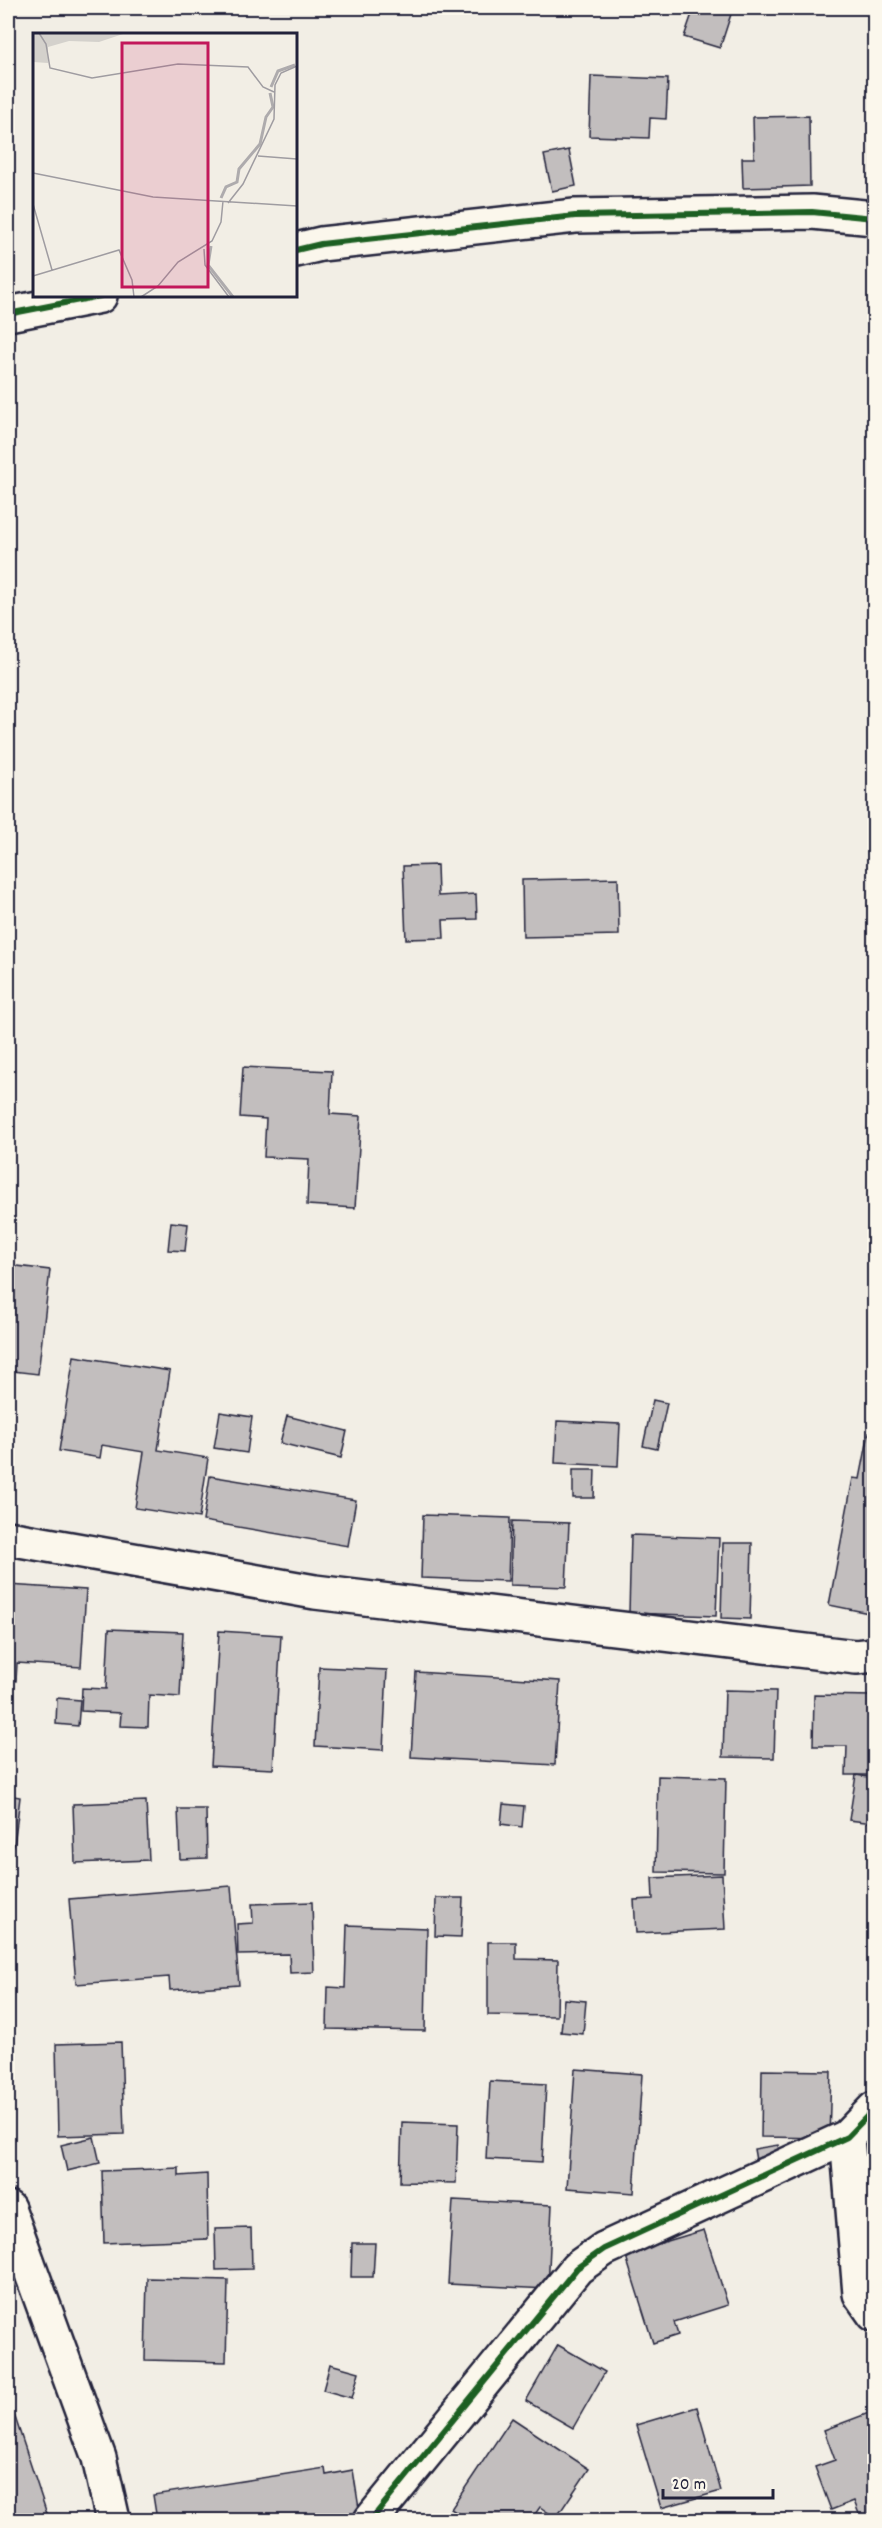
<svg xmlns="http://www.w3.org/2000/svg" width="882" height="2528" viewBox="0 0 882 2528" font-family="Dekko,sans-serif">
  <rect width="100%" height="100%" fill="#f2eee5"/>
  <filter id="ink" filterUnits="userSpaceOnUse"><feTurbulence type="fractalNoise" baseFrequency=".0167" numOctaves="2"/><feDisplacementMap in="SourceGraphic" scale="12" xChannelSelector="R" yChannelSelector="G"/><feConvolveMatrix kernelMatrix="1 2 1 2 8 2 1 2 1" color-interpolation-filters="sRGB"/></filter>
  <g filter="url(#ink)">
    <!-- building -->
    <g fill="#c2bebe" stroke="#22223b" stroke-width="1.5">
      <polygon points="694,8 733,8 720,48 684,37"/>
      <polygon points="591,76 668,79 666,119 650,118 649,138 589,136"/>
      <polygon points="809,116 810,186 743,188 742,158 754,158 753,117"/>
      <polygon points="569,150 576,186 552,191 544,155"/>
      <polygon points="871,287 874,287 874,325 870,325"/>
      <polygon points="437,865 438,896 476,894 477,919 443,920 444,938 406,939 403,866"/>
      <polygon points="618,878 619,935 523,937 522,880"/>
      <polygon points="243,1067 332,1071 330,1114 361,1116 355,1208 307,1205 309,1159 264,1157 266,1119 240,1117"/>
      <polygon points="171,1222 188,1224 185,1251 168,1250"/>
      <polygon points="8,1265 50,1270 38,1374 13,1371 11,1388 8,1387"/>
      <polygon points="74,1356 170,1371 158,1450 208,1458 199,1518 135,1508 144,1452 102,1445 100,1458 59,1451"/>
      <polygon points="653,1400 667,1403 657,1449 643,1446"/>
      <polygon points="220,1412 252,1417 247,1453 214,1448"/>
      <polygon points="287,1416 347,1431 341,1458 280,1443"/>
      <polygon points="557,1421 620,1424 618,1466 555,1463"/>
      <polygon points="869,1433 874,1434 874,1614 829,1605 853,1478 860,1479"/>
      <polygon points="573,1470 595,1470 594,1498 573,1498"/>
      <polygon points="210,1476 356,1500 348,1546 203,1521"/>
      <polygon points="423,1515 510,1518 508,1581 421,1578"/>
      <polygon points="512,1521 569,1523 566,1587 510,1585"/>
      <polygon points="631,1535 719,1538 716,1616 629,1613"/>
      <polygon points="723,1543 752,1543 750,1619 721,1618"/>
      <polygon points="8,1585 86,1590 81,1667 17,1663 16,1681 8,1681"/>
      <polygon points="109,1629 183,1632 180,1697 149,1695 148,1727 120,1726 121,1713 81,1711 82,1688 106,1689"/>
      <polygon points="219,1631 281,1635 273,1769 211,1766"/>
      <polygon points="319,1667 387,1670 383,1750 315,1746"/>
      <polygon points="416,1672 560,1681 555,1765 411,1757"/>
      <polygon points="725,1690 776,1691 774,1758 723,1757"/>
      <polygon points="814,1695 874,1696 874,1775 846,1775 847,1746 813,1746"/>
      <polygon points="57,1698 80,1700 78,1726 56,1724"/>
      <polygon points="856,1775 874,1778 873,1823 849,1820"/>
      <polygon points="658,1776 726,1778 724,1873 656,1872"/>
      <polygon points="8,1795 20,1797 14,1846 8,1845"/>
      <polygon points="146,1801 149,1860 75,1863 73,1804"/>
      <polygon points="503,1804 524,1806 522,1827 501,1824"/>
      <polygon points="178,1809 206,1809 207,1858 180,1859"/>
      <polygon points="722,1875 725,1929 636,1933 634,1900 653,1899 652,1878"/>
      <polygon points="231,1886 239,1985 170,1990 169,1977 76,1984 69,1899"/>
      <polygon points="436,1898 463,1898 461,1937 435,1936"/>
      <polygon points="312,1902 314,1972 290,1973 289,1954 238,1955 237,1924 253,1923 252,1904"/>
      <polygon points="347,1925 427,1928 425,2031 327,2029 328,1987 345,1988"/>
      <polygon points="488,1942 516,1942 516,1959 558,1960 557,2016 488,2015"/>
      <polygon points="564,1999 586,2001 583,2034 561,2032"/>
      <polygon points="121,2042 124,2134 58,2136 56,2044"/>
      <polygon points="575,2069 642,2074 634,2193 567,2188"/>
      <polygon points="762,2070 831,2071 829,2138 761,2137"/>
      <polygon points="490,2081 546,2084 542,2162 486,2159"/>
      <polygon points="402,2122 458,2124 456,2183 400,2182"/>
      <polygon points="94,2137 100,2163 67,2171 61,2145"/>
      <polygon points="778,2145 783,2174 759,2178 754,2149"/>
      <polygon points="179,2168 179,2176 207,2174 208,2239 104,2243 102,2171"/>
      <polygon points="453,2200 552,2205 548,2289 448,2284"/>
      <polygon points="251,2228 252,2269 216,2270 215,2229"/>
      <polygon points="704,2230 728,2305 674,2322 678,2335 653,2343 625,2254"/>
      <polygon points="352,2243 375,2243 373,2277 351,2277"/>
      <polygon points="147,2278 228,2280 226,2362 145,2360"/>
      <polygon points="558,2345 605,2372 573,2428 526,2401"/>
      <polygon points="330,2364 359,2372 352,2398 323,2390"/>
      <polygon points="8,2396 49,2520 8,2520"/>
      <polygon points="697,2407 721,2491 661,2508 636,2425"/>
      <polygon points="874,2411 874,2514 861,2519 854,2501 831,2510 815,2467 835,2460 824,2430"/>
      <polygon points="512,2418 589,2469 556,2518 540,2507 531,2520 468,2520 451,2509"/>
      <polygon points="325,2468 326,2475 353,2470 360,2515 326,2520 157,2520 153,2495"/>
    </g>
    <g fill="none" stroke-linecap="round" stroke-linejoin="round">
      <!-- minor casing -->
      <g stroke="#22223b" stroke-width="38">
        <g id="minor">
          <polyline points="296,250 321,244 575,216 812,212 874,218"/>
          <polyline points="8,314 100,296"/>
          <polyline points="847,2137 860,2294 874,2314"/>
          <polyline points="8,2208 99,2458 113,2520"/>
          <polyline points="371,2520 577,2268 604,2249 847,2137 874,2109"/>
        </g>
      </g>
      <!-- major casing -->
      <g stroke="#22223b" stroke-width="38">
        <polyline id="major" points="8,1538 315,1592 856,1657 874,1655"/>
      </g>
      <!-- minor -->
      <use href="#minor" stroke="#fbf7ec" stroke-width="33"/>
      <!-- major -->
      <use href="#major" stroke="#fbf7ec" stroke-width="33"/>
      <!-- cycleway casing -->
      <g stroke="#fbf7ec" stroke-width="10">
        <g id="cycleway">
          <polyline points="296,250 321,244 575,216 812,212 874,218"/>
          <polyline points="8,314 100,296"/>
          <polyline points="371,2520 577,2268 604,2249 847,2137 874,2109"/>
        </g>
      </g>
      <!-- cycleway -->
      <use href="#cycleway" stroke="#1b5e20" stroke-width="6"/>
    </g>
  </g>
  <!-- overview -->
  <g transform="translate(33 33)">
    <rect width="264" height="264" fill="#f2eee5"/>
    <path d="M0 0H93L66 9 36 8 15 14V30L0 29Z" fill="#d4d1cc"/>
    <path fill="none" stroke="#aeabad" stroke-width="3" d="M238 54 245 38 262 32M188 165 193 154 204 149 206 136 227 111 233 84 240 74 237 60M178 213 175 232 200 264"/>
    <path fill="none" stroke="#9f9ca1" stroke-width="1.5" d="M6 0 13 11 17 35 59 45 145 31 215 34 230 54 241 59M225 123 264 126M0 140 120 164 264 173M195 170 210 151 241 86 242 52 248 40 264 33M0 171 19 237M171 216 172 232 196 264M0 243 86 217 99 247 101 264M108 264 125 253 145 229 179 208 188 189 190 168"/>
    <path fill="#c2185b" fill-opacity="0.15" stroke="#c2185b" stroke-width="3" d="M89 10H175V254H89Z"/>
    <rect width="264" height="264" fill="none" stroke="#22223b" stroke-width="3"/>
  </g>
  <!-- margin -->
  <rect width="882" height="2528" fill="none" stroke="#fbf7ec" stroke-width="30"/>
  <rect x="15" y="15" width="852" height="2498" fill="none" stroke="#22223b" stroke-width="2" filter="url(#ink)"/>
  <!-- scale -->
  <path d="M663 2489v9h110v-9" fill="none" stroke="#22223b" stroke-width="3"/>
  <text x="672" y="2489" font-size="18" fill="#22223b" stroke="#fbf7ec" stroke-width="4.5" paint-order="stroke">20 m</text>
</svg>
